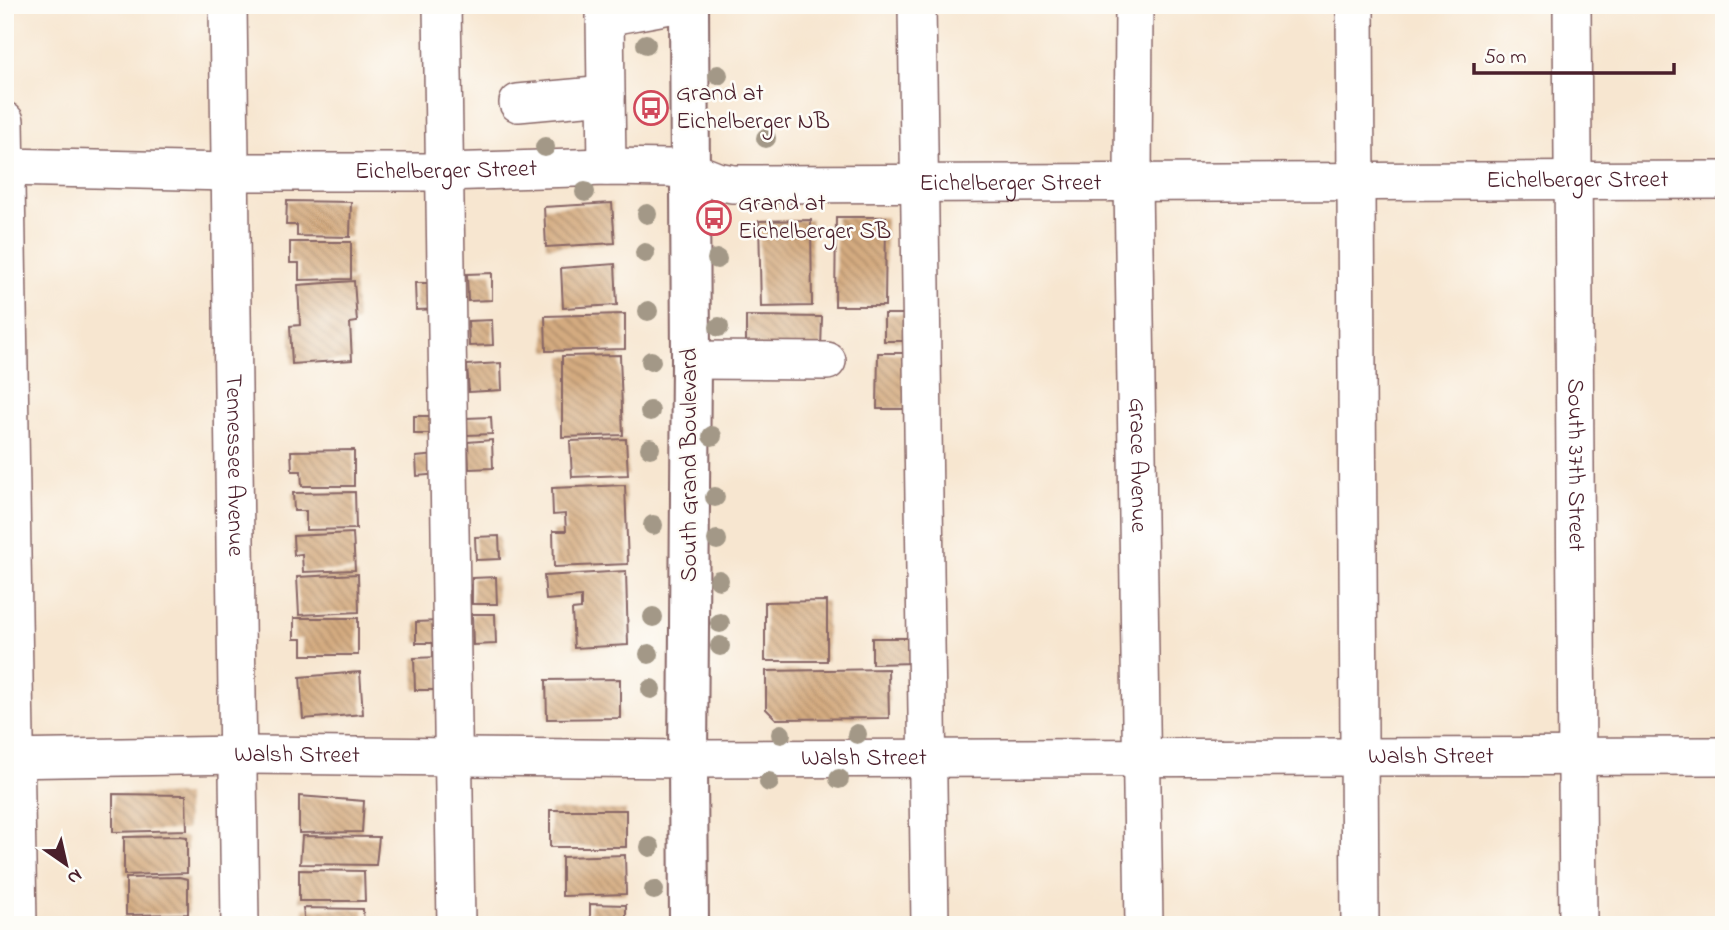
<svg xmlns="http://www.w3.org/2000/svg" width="1729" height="930" viewBox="0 0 1729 930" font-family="'Indie Flower',sans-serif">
  <defs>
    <pattern id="building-back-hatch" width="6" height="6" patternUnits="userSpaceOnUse" patternTransform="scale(1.75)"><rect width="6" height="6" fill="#d4ab80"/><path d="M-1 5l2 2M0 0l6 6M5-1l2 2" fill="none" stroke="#ae8b69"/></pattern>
  </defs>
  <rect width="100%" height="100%" fill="#fdfcf7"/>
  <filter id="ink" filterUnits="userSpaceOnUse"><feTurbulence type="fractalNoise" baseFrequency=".0143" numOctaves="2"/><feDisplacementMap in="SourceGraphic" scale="14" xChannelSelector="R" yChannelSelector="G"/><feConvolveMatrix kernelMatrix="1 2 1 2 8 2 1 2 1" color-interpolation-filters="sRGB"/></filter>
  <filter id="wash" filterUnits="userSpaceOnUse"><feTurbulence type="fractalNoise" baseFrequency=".00686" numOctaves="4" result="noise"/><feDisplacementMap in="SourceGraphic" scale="28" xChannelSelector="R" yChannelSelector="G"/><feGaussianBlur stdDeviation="1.57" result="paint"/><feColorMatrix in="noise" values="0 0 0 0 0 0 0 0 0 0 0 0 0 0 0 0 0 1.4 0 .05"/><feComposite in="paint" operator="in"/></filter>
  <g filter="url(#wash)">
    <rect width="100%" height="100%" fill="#f7e6d0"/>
    <g id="blocks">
      <!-- building -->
      <g fill="url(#building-back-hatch)">
        <polygon points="287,201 351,202 350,237 297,236 297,225 286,225"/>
        <polygon points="612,203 615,243 546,247 544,207"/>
        <polygon points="836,217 886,217 885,306 835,306"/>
        <polygon points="811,220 812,306 761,307 759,221"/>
        <polygon points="290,242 351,242 351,279 299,280 299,263 290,263"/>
        <polygon points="615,264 617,305 563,308 561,268"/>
        <polygon points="492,273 492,300 468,301 467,274"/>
        <polygon points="354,281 357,322 350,323 352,360 292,364 290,326 300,325 298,285"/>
        <polygon points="415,283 440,283 441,309 416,310"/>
        <polygon points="625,314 625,349 546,351 545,316"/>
        <rect x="884" y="314" width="28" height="27"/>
        <polygon points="746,316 822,317 821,349 746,348"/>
        <polygon points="492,320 493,345 469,346 468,321"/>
        <polygon points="878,353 909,353 909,409 877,409"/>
        <polygon points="620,355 623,435 562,437 562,356"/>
        <polygon points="501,363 502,390 469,392 467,365"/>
        <rect x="414" y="416" width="26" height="18"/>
        <polygon points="491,417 492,434 467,435 466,418"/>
        <polygon points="626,439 628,475 572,477 570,441"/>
        <polygon points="492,440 493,468 469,469 468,442"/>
        <polygon points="354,450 354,486 302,486 301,471 292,471 291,451"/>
        <polygon points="437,455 439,474 417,476 416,457"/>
        <polygon points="625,485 628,564 554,567 553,531 566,531 565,514 553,515 552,488"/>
        <polygon points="355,492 356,529 306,530 306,511 294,511 293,493"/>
        <polygon points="353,533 355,570 303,572 302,554 294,555 293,536"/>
        <polygon points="499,536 500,559 476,560 475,537"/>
        <polygon points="626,571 628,645 574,648 572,610 581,609 581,597 546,600 544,576"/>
        <polygon points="358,574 359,612 299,615 297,577"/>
        <polygon points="496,577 497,604 472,604 472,578"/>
        <polygon points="827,601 827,661 765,661 765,602"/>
        <polygon points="472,614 495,614 496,644 473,645"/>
        <polygon points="294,618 358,618 358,655 302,655 302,639 294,639"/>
        <polygon points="438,621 439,643 416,643 416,622"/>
        <polygon points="872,638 915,638 915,663 872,664"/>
        <polygon points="439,657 440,690 415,690 414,658"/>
        <polygon points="888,669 889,718 776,719 766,709 766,671"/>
        <polygon points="360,672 363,714 303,719 300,677"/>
        <polygon points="620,679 620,718 547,719 546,680"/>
        <polygon points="113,794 186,795 187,830 113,832"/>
        <polygon points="299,796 364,801 362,832 299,833"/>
        <rect x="550" y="810" width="76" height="37"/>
        <polygon points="178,836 187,837 187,873 124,875 124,837"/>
        <polygon points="302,836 379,837 376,865 300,864"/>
        <polygon points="625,855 626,894 562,896 562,857"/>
        <polygon points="299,870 364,871 365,901 299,901"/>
        <polygon points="179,877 188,879 188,914 126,915 126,878"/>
        <polygon points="590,904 626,905 626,925 590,925"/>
        <polygon points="303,908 363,909 364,925 305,925"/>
        <polygon points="179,917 188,919 188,925 125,925 125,918"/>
      </g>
    </g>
  </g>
  <g filter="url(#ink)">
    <use href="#blocks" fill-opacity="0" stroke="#876565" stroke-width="2"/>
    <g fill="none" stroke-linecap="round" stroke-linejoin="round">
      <!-- minor casing -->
      <g stroke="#876565" stroke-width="40">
        <g id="minor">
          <path id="s1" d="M228 5 240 925"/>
          <polyline points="442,5 456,925"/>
          <polyline points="917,5 930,925"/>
          <path id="s2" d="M1134 5 1133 182 1144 925"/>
          <polyline points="1355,5 1360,925"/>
          <path id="s3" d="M1572 5 1578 925"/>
          <polyline points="518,103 606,95"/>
          <polyline points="5,121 18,925"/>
          <path id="s4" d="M5 167 229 172H443L607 167 670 168 689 170 717 181 733 184C1063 185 1393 181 1724 180"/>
          <polyline points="607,167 605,17 670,5"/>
          <polyline points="691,360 827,361"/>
          <path id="s5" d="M5 759 239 755 688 759 1724 756"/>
        </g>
      </g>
      <!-- major casing -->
      <g stroke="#876565" stroke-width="42">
        <polyline id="major" points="689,5 691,360 688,759 689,925"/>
      </g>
      <!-- minor -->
      <use href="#minor" stroke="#fff" stroke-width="37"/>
      <!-- major -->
      <use href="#major" stroke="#fff" stroke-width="38"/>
    </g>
    <!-- trees -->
    <g fill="#a39887">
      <circle cx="646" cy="44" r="10"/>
      <circle cx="718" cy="75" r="10"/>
      <circle cx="647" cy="116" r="10"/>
      <circle cx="766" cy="138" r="10"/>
      <circle cx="545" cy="147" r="10"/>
      <circle cx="585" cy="192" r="10"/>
      <circle cx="647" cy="214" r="10"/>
      <circle cx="645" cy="253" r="10"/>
      <circle cx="717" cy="259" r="10"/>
      <circle cx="648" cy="311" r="10"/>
      <circle cx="719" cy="327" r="10"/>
      <circle cx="651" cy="361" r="10"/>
      <circle cx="650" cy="411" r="10"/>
      <circle cx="712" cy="436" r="10"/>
      <circle cx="650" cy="448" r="10"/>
      <circle cx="715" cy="497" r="10"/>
      <circle cx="653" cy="525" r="10"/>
      <circle cx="717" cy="540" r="10"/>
      <circle cx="719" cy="580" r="10"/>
      <circle cx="653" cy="617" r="10"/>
      <circle cx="720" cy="623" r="10"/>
      <circle cx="720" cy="646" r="10"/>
      <circle cx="649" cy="654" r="10"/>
      <circle cx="651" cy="689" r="10"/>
      <circle cx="781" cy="734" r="10"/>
      <circle cx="857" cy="734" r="10"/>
      <circle cx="839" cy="779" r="10"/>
      <circle cx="769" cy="782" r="10"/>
      <circle cx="650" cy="847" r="10"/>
      <circle cx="654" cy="890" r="10"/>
    </g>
  </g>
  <!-- icons -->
  <defs>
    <g id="bus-ring" transform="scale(1.75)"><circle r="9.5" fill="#fdfcf7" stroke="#d1495b" stroke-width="1.5"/><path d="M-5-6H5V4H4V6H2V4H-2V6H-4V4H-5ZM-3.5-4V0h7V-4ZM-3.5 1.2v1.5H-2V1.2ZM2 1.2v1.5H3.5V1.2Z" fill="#d1495b"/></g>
  </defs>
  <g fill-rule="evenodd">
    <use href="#bus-ring" x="651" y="108"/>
    <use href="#bus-ring" x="714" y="218"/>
  </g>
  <g text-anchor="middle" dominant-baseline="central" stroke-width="5" stroke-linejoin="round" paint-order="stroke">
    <!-- poi labels -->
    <g font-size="24" fill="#4a1f2b" stroke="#fdfcf7" text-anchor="start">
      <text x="676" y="94">Grand at<tspan x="676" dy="28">Eichelberger NB</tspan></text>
      <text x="738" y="204">Grand at<tspan x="738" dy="28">Eichelberger SB</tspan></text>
    </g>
    <!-- street labels -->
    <g font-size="24" fill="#4a1f2b" stroke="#fdfcf7">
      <text stroke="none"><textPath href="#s4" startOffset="441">Eichelberger Street</textPath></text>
      <text stroke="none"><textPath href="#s4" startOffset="1575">Eichelberger Street</textPath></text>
      <text stroke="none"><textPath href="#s4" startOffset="1008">Eichelberger Street</textPath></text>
      <text stroke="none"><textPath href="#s1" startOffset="460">Tennessee Avenue</textPath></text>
      <text transform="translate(690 465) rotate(-90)">South Grand Boulevard</text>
      <text stroke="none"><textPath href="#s2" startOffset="460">Grace Avenue</textPath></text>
      <text stroke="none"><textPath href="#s3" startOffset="460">South 37th Street</textPath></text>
      <text stroke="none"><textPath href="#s5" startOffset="292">Walsh Street</textPath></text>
      <text stroke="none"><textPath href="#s5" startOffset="1426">Walsh Street</textPath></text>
      <text stroke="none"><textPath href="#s5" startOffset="859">Walsh Street</textPath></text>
    </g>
  </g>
  <!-- margin -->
  <rect width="1729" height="930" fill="none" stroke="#fdfcf7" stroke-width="28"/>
  <!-- north arrow -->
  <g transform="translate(66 864) rotate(146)" stroke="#fdfcf7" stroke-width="5" paint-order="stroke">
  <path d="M0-5L12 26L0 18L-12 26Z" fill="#4a1f2b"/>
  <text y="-10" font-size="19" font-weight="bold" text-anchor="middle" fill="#4a1f2b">N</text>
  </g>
  <!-- scale -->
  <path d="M1474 63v10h200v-10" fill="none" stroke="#4a1f2b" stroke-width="3.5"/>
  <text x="1484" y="63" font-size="21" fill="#4a1f2b" stroke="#fdfcf7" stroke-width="5" paint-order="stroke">50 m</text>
</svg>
